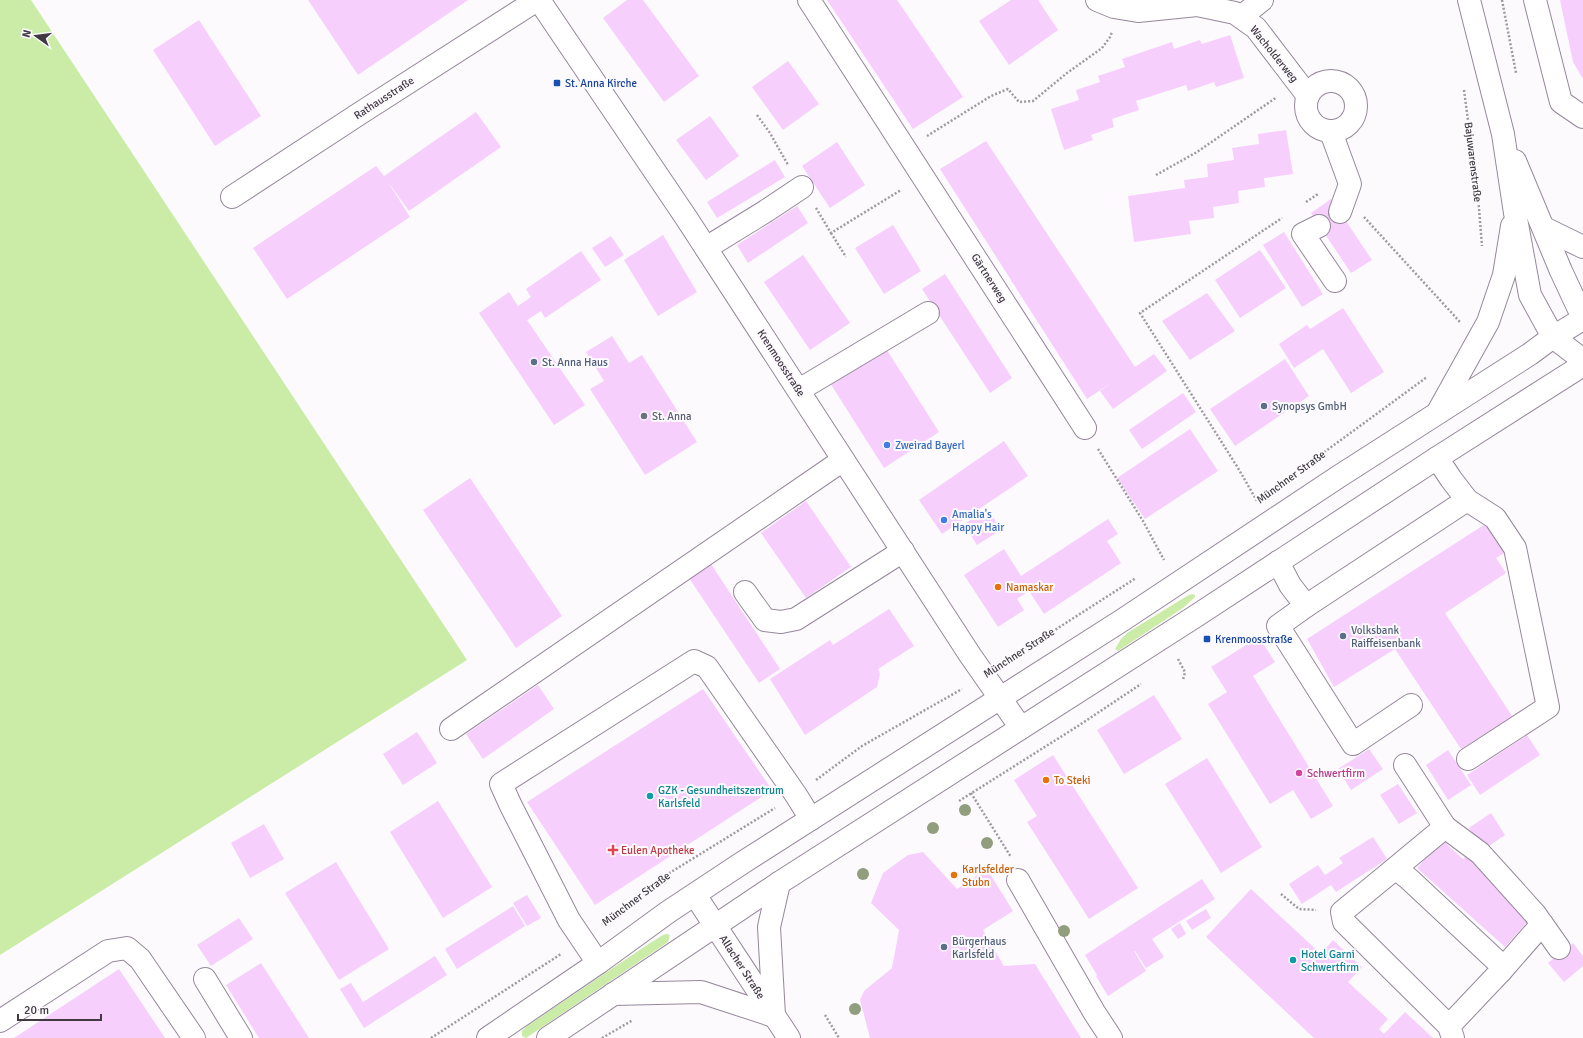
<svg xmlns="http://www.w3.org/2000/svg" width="1583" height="1038" viewBox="0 0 1583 1038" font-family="Signika,sans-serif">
  <rect width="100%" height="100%" fill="#fdfafe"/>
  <!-- green -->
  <g fill="#caeca7">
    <polygon points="0,0 31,0 467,660 0,955"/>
    <polygon points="1192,594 1195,595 1195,597 1183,608 1118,651 1115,649 1121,639 1127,633 1187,596"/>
    <polygon points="667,934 670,935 668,942 526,1038 522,1036 522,1031 527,1026 650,943 663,935"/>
  </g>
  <!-- building -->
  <g fill="#f6cffd">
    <polygon points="308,0 468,0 358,75"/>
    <polygon points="627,0 643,0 699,76 664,102 603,18"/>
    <polygon points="827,0 897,0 963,97 913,129"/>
    <polygon points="1011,0 1038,0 1058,30 1009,65 979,21"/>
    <polygon points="1560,0 1583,0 1583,79 1573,62"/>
    <polygon points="199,20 261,116 215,146 153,50"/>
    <polygon points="1230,35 1244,78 1216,87 1214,82 1188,91 1186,85 1136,101 1139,110 1112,119 1114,127 1091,135 1093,140 1064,150 1051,109 1079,100 1076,90 1100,82 1098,76 1125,67 1122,59 1172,42 1174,49 1200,40 1202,44"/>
    <polygon points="788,61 819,104 783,130 752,87"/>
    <polygon points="476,112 501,147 409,211 388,182 410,217 287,299 253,248 376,166 384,176"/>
    <polygon points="710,116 739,156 706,180 676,140"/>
    <polygon points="1286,130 1293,174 1264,178 1265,187 1238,191 1239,203 1213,207 1214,218 1189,221 1191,234 1134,242 1128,196 1185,188 1184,180 1208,177 1207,164 1234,160 1232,148 1259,144 1258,134"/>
    <polygon points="986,141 1135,367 1154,354 1167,371 1113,409 1100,391 1114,381 1087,399 940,169"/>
    <polygon points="837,142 865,185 830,208 802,166"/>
    <polygon points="775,160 785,177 717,218 707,202"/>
    <polygon points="1331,199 1372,260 1351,273 1311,213"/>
    <polygon points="797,206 808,223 748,263 737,245"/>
    <polygon points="893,225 921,271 884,294 855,248"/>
    <polygon points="1284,232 1323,294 1302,307 1263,245"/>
    <polygon points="663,235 697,292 658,316 624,260"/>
    <polygon points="611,236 624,255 605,267 592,248"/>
    <polygon points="1260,250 1286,288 1240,318 1215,280"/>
    <polygon points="581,251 601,280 545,318 541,311 527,320 585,405 554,425 479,313 509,292 518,306 531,297 526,289"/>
    <polygon points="803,255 850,323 810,350 764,282"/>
    <polygon points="945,274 1012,378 990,393 922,289"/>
    <polygon points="1207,293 1235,331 1190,360 1162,321"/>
    <polygon points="1343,308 1384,372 1351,393 1323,349 1294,368 1279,344 1307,325 1310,329"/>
    <polygon points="612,336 629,363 642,355 697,442 645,475 590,389 604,381 586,352"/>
    <polygon points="885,347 939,432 884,468 830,383"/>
    <polygon points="1285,359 1309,396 1235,446 1210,409"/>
    <polygon points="1183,393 1196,412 1142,449 1129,430"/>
    <polygon points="1190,429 1218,471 1145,519 1117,478"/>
    <polygon points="1004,441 1028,476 942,534 919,500"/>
    <polygon points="470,478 562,616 516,648 423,510"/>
    <polygon points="806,501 851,567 806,598 761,533"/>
    <polygon points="988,509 1001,530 977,545 964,524"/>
    <polygon points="1108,519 1118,534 1107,541 1121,563 1044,614 1029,591 1017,599 1024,610 998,627 964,575 1004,549 1021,576"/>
    <polygon points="1490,521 1511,549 1496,558 1506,573 1445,613 1512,716 1461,749 1395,649 1334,687 1307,639"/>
    <polygon points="711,564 780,669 759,683 689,578"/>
    <polygon points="889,609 914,646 878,669 880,674 877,687 805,735 770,679 830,640 833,645"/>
    <polygon points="1259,637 1275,662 1253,676 1333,806 1311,819 1293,790 1270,804 1208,704 1227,692 1211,667"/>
    <polygon points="538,685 554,709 483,759 466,734"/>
    <polygon points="703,689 772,790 595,905 527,802"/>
    <polygon points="1154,695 1182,739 1124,774 1097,730"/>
    <polygon points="417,732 437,763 403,785 383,754"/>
    <polygon points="1527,735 1540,755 1480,795 1467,775"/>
    <polygon points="1369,749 1383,769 1351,790 1338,769"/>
    <polygon points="1448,750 1471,785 1448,800 1426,765"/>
    <polygon points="1053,755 1138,888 1089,919 1027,822 1037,816 1014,780"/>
    <polygon points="1207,758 1262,847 1221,873 1165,784"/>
    <polygon points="1398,784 1417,813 1399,824 1380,795"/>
    <polygon points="438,801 492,887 443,918 390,832"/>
    <polygon points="1491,813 1505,835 1483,850 1469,828"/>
    <polygon points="264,824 284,859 250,878 231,843"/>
    <polygon points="1373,837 1387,859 1336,892 1331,885 1302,904 1289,884 1318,865 1325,875 1343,863 1339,858"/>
    <polygon points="1442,840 1463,859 1468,854 1499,882 1494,887 1530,919 1505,947 1417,868"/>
    <polygon points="923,852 957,889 987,869 1013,911 983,930 1004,966 1035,964 1081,1038 870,1038 860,1000 864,991 892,968 899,930 871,903 883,873 908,855"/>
    <polygon points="336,862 389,949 339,980 285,893"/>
    <polygon points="1202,879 1215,899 1152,939 1164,957 1146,968 1135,951 1134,951 1146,971 1108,996 1096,976 1097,975 1085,955"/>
    <polygon points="1251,889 1321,954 1333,940 1362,967 1348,982 1388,1019 1379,1029 1384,1034 1405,1012 1433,1038 1314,1038 1206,937"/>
    <polygon points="527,895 541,918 527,926 513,903"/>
    <polygon points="513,906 525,926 457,969 445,949"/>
    <polygon points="1206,909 1211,918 1192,930 1186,921"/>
    <polygon points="239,918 253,939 211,966 197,945"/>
    <polygon points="1180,923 1186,934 1178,939 1171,929"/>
    <polygon points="1573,943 1583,956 1583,966 1564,982 1548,963"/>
    <polygon points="435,956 447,975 364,1028 340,989 351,983 363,1002"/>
    <polygon points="261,963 309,1038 259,1038 226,985"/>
    <polygon points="119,969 165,1038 14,1038"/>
  </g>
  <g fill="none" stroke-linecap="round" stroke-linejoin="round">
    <!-- minor casing -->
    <g stroke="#96879b" stroke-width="24">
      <g id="minor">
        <polyline points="539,0 687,219 970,655 1021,728"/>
        <polyline points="809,0 1085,428"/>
        <polyline points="1097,0 1114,7 1138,11 1197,5 1235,13 1256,28 1308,96"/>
        <polyline points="1535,0 1561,102 1583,117"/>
        <polyline points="1241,17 1262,0"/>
        <circle cx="1331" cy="106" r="25"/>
        <polyline points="1331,132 1350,184 1340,212"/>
        <polyline points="232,197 362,112 537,0"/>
        <polyline points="1319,226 1303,234 1335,281"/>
        <polyline points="706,248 766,211 802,187"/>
        <polyline points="799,390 928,313"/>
        <polyline points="1467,500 1495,518 1515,548 1548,707 1468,759"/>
        <polyline points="1278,562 1290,585 1306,606 1467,500 1451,479 1437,458"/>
        <polyline points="745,592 765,620 781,622 796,619 903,551"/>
        <polyline points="1306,606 1278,626 1353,744 1411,705"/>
        <polyline points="451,729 843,460"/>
        <polyline points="1405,765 1445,827"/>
        <polyline points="1392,871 1445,827 1480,853 1535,914 1559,948"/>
        <polyline points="1018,880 1094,1012 1111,1038"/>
        <polyline points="695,895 789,1038"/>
        <polyline points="598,963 569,920 511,806 501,784 694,661 707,667 796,795 811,819"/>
        <polyline points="1501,971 1542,924"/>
        <polyline points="205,979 241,1038"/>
        <polyline points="0,1021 108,951 127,948 140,959 194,1038"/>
        <polyline points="1449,1026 1501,971 1500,964 1409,879 1399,871 1392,871 1342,912 1344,922 1449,1026 1453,1038"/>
      </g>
    </g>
    <!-- major casing -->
    <g stroke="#96879b" stroke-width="24">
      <g id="major">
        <polyline points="1469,0 1503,134 1515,213 1530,295 1553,337 1583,360"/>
        <polyline points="1515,161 1561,271 1583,318"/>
        <polyline points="1544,228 1583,247"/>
        <polyline points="1439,410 1488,322 1504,275 1512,226"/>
        <polyline points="613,994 701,992 774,1016 769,927 779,883"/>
        <polyline points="488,1038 598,963 668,912 742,863 1121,621 1338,477 1530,354 1553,337 1583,319"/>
        <polyline points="548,1038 779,883 1196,616 1437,458 1583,365"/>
      </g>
    </g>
    <!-- path -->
    <g stroke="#9f9aa0" stroke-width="2.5" stroke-dasharray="2 2" stroke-linecap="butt">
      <polyline points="1502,0 1516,73"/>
      <polyline points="1464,90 1478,196 1482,246"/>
      <polyline points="757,115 770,133 788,165"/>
      <polyline points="927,136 991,96 1008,89 1019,102 1033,101 1067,73 1102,48 1110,37 1112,32"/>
      <polyline points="1156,175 1197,152 1277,97"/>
      <polyline points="1306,202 1318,194"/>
      <polyline points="816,208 831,233 901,190"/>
      <polyline points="1364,217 1460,322"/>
      <polyline points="831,233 846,257"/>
      <polyline points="1098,449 1143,521 1164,560"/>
      <polyline points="1308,464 1427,377"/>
      <polyline points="1257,501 1238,468 1140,313 1282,218"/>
      <polyline points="1178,659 1185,672 1183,680"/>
      <polyline points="1005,662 1136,578"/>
      <polyline points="816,780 862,746 962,689"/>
      <polyline points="971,793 1011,857"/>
      <polyline points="959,801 1078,726 1141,684"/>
      <polyline points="1281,894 1299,909 1316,910"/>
      <polyline points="602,924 650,885 775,808"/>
      <polyline points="825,1015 839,1038"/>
      <polyline points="431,1038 561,954"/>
      <polyline points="602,1038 633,1020"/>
    </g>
    <!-- minor -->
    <use href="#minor" stroke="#fff" stroke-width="22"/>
    <!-- major -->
    <use href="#major" stroke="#fff" stroke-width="22"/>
  </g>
  <!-- trees -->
  <g fill="#919e7e">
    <circle cx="965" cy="810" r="6"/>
    <circle cx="933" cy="828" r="6"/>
    <circle cx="987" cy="843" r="6"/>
    <circle cx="863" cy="874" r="6"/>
    <circle cx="1064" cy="931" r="6"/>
    <circle cx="855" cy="1009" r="6"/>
  </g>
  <!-- markers -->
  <g fill="#1a4fb4" stroke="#fdfafe" stroke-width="1.5">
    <rect x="553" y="79" width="8" height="8" rx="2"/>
    <rect x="1203" y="635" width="8" height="8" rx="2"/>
  </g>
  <g fill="#5c6f8a" stroke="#fdfafe" stroke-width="1.5">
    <circle cx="534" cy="362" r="4"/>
    <circle cx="1264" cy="406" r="4"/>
    <circle cx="1343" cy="636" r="4"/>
    <circle cx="944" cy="947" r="4"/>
  </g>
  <circle fill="#6b7280" stroke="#fdfafe" stroke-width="1.5" cx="644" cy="416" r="4"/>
  <g fill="#3f7fe0" stroke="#fdfafe" stroke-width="1.5">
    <circle cx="887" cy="445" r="4"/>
    <circle cx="944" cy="520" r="4"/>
  </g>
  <g fill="#e8710a" stroke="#fdfafe" stroke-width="1.5">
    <circle cx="998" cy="587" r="4"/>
    <circle cx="1046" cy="780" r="4"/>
    <circle cx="954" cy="875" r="4"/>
  </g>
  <circle fill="#d1479c" stroke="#fdfafe" stroke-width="1.5" cx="1299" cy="773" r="4"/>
  <g fill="#0f9aa8" stroke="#fdfafe" stroke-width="1.5">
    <circle cx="650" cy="796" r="4"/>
    <circle cx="1293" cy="960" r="4"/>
  </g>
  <path fill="#e0444e" stroke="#fdfafe" stroke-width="1.5" d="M611 844h4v4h4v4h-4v4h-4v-4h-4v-4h4z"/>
  <g text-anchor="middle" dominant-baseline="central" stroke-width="4" stroke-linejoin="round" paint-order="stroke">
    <!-- street labels -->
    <g font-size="11" fill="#403942" stroke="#fdfafe">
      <text transform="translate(1274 54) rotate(51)">Wacholderweg</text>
      <text transform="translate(384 98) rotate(-33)">Rathausstraße</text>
      <text transform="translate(1473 162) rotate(83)">Bajuwarenstraße</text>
      <text transform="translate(989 278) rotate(57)">Gärtnerweg</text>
      <text transform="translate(781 363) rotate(57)">Krenmoosstraße</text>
      <text transform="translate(1291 477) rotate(-36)">Münchner Straße</text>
      <text transform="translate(1019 653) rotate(-33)">Münchner Straße</text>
      <text transform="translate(636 899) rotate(-37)">Münchner Straße</text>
      <text transform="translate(742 967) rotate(57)">Allacher Straße</text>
    </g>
    <!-- transit labels -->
    <g font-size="11" fill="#164399" stroke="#fdfafe" text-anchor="start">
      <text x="565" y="83">St. Anna Kirche</text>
      <text x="1215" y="639">Krenmoosstraße</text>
    </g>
    <!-- service labels -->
    <g font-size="11" fill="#4e5e75" stroke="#fdfafe" text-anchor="start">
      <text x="542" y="362">St. Anna Haus</text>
      <text x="1272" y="406">Synopsys GmbH</text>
      <text x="1351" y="630">Volksbank<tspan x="1351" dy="13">Raiffeisenbank</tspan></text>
      <text x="952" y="941">Bürgerhaus<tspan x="952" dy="13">Karlsfeld</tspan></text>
    </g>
    <!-- worship labels -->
    <g font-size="11" fill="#5b616d" stroke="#fdfafe" text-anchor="start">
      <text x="652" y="416">St. Anna</text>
    </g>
    <!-- shop labels -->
    <g font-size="11" fill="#366cbe" stroke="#fdfafe" text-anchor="start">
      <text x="895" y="445">Zweirad Bayerl</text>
      <text x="952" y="514">Amalia's<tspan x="952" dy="13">Happy Hair</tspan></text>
    </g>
    <!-- food labels -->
    <g font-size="11" fill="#c56008" stroke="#fdfafe" text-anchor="start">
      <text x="1006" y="587">Namaskar</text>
      <text x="1054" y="780">To Steki</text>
      <text x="962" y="869">Karlsfelder<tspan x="962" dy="13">Stubn</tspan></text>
    </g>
    <!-- hotel labels -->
    <g font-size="11" fill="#b23c85" stroke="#fdfafe" text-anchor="start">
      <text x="1307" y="773">Schwertfirm</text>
    </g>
    <!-- culture labels -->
    <g font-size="11" fill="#0d838f" stroke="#fdfafe" text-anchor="start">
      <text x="658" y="790">GZK - Gesundheitszentrum<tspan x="658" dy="13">Karlsfeld</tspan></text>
      <text x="1301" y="954">Hotel Garni<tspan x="1301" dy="13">Schwertfirm</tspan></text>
    </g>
    <!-- health labels -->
    <g font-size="11" fill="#be3a42" stroke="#fdfafe" text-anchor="start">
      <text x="621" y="850">Eulen Apotheke</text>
    </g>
  </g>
  <!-- north arrow -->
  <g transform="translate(36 36) rotate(284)" stroke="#fdfafe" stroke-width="3" paint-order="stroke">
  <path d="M0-3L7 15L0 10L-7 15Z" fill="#403942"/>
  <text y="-6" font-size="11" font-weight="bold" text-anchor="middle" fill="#403942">N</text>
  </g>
  <!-- scale -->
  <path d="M18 1014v6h83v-6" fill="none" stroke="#403942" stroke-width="2"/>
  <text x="24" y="1014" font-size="12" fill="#403942" stroke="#fdfafe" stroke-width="3" paint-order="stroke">20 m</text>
</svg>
